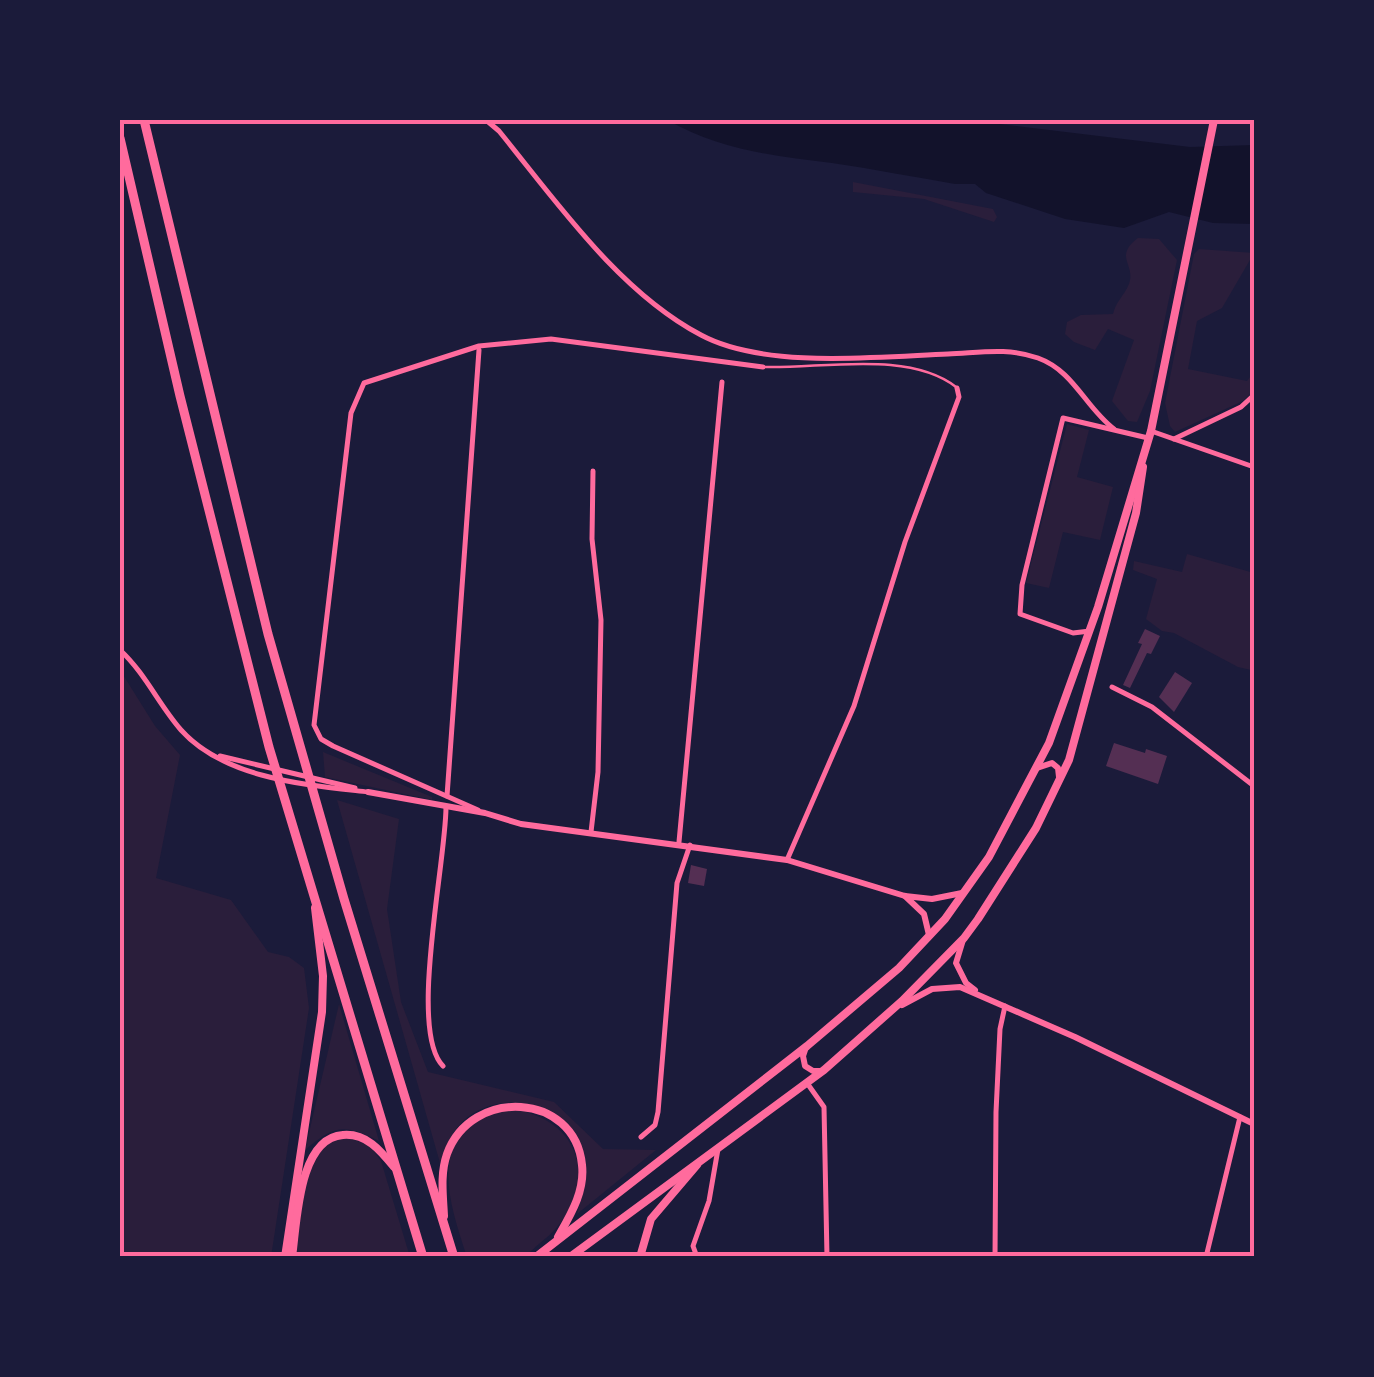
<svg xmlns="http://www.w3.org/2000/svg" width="1374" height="1377" viewBox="0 0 1374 1377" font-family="'Fira Sans',sans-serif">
  <rect width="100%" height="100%" fill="#1b1b3a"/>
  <!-- green -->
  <g fill="#2a1e3b">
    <polygon points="853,182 993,209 997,217 994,222 924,199 853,192"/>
    <path d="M1138 238 1159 239 1177 260 1150 391 1137 422 1128 421 1112 401 1134 340 1108 329 1095 350 1074 342 1065 334 1067 322 1081 315 1113 314C1116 301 1124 296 1129 284 1136 264 1113 257 1138 238Z"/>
    <polygon points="1199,249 1254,253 1222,308 1197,321 1188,369 1247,381 1254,372 1254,390 1243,401 1175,432 1170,426 1165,403 1194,254"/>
    <polygon points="1067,424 1089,430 1077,477 1113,487 1100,540 1063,532 1049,588 1026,583"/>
    <polygon points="1187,554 1254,573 1251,670 1238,667 1174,633 1162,631 1146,619 1157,579 1133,570 1134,561 1182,572"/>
    <polygon points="120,670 155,726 180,755 156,878 231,900 268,952 289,957 304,968 309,1008 271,1257 120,1257"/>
    <polygon points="323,752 432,797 432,800 325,777"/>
    <path d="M337 800 399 819 387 909 401 1002 428 1072 554 1102 603 1149 656 1150 577 1214C582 1196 588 1178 585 1160 575 1104 502 1084 462 1122 451 1133 445 1149 440 1163Z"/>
    <path d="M339 1004 379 1141C345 1124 335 1124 305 1150Z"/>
    <path d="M511 1109C590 1120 600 1197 540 1243 535 1247 528 1255 522 1257 507 1262 483 1257 467 1257 446 1194 425 1128 511 1109Z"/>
    <path d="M347 1137 370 1146 381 1161 410 1257H296C300 1230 302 1173 318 1152 326 1143 336 1141 347 1137Z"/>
  </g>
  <!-- water -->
  <path fill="#12122b" d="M667 120H967L1190 147 1254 145V224L1213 223 1169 212 1124 228 1065 219 986 193 975 184H955C914 177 873 169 832 163 773 156 721 150 667 120Z"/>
  <!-- building -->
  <g fill="#542f53">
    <polygon points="1145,629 1160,636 1151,654 1147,653 1130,688 1123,685 1142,644 1138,643"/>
    <polygon points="1175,672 1192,683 1174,712 1159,697"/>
    <polygon points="1114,743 1145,753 1146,749 1167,756 1158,784 1106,766"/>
    <polygon points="691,865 707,869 704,886 688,883"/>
  </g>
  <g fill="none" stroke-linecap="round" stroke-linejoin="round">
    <!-- service -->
    <path stroke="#ff6b9d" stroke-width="2.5" d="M764 367C821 369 908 350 956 387"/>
    <!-- minor -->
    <g stroke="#ff6b9d" stroke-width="5">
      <path d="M486 120 499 131C556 201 619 292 701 335 764 369 877 357 948 354 978 353 1008 347 1038 358 1074 371 1085 407 1114 429"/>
      <polyline points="1151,431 1254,467"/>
      <polyline points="1174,439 1241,407 1254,395"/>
      <polyline points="1090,631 1073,633 1020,614 1022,585 1063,418 1148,438"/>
      <path d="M120 650C145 673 159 705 181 730 225 779 307 785 368 792"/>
      <polyline points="1112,687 1152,707 1254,786"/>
      <polyline points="220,756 355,788"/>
      <polyline points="447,796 479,350"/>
      <polyline points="478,810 333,746 321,739 314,725 351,413 364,383 479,346 551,339 763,367"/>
      <polyline points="591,832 598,772 601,620 592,539 593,471"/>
      <polyline points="679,842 722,382"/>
      <polyline points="787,860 854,706 905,542 959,397 957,388"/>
      <path d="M443 1066C408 1031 446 862 446 807"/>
      <polyline points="807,1083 824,1107 827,1257"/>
      <polyline points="641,1137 655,1125 658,1112 677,883 690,845"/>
      <polyline points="697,1257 693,1246 709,1201 718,1149"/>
      <polyline points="995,1257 996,1112 1000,1029 1005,1006"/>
      <polyline points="1206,1257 1240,1117"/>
    </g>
    <!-- tertiary -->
    <g stroke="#ff6b9d" stroke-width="6">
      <polyline points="368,792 485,813 521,824 787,860 905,896 932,899 962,893"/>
      <polyline points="905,896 924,914 929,935"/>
    </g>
    <!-- secondary -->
    <g stroke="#ff6b9d" stroke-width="6">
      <polyline points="1037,768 1052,763 1058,768 1059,777"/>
      <polyline points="963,940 956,963 966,983 975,990"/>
      <polyline points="902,1005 932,989 960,987 1075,1037 1254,1124"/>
      <polyline points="806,1047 803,1056 805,1066 813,1071 820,1071"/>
    </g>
    <!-- primary -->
    <g stroke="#ff6b9d" stroke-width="8">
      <path d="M444 1216C443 1195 440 1174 447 1154 471 1087 575 1092 582 1165 585 1191 571 1214 558 1237"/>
      <polyline points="285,1257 322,1012 323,976 315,908"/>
      <path d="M292 1257C297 1223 298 1138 343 1135 366 1133 380 1150 394 1167"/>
      <polyline points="536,1257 807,1046 899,968 945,919 989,857 1049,743 1098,607 1151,431 1214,120"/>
      <polyline points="570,1257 824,1070 902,1001 964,938 978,919 1036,828 1069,760 1136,513 1143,467"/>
      <polyline points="640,1257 651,1219 697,1165"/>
    </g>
    <!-- motorway -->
    <g stroke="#ff6b9d" stroke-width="9">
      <polyline points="144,120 268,634 344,899 454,1257"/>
      <polyline points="120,138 180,396 269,747 423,1257"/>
    </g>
  </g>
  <!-- border -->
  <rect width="1374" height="1377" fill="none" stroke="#1b1b3a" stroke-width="245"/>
  <rect x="122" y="122" width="1130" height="1132" fill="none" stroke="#ff6b9d" stroke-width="4"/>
</svg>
